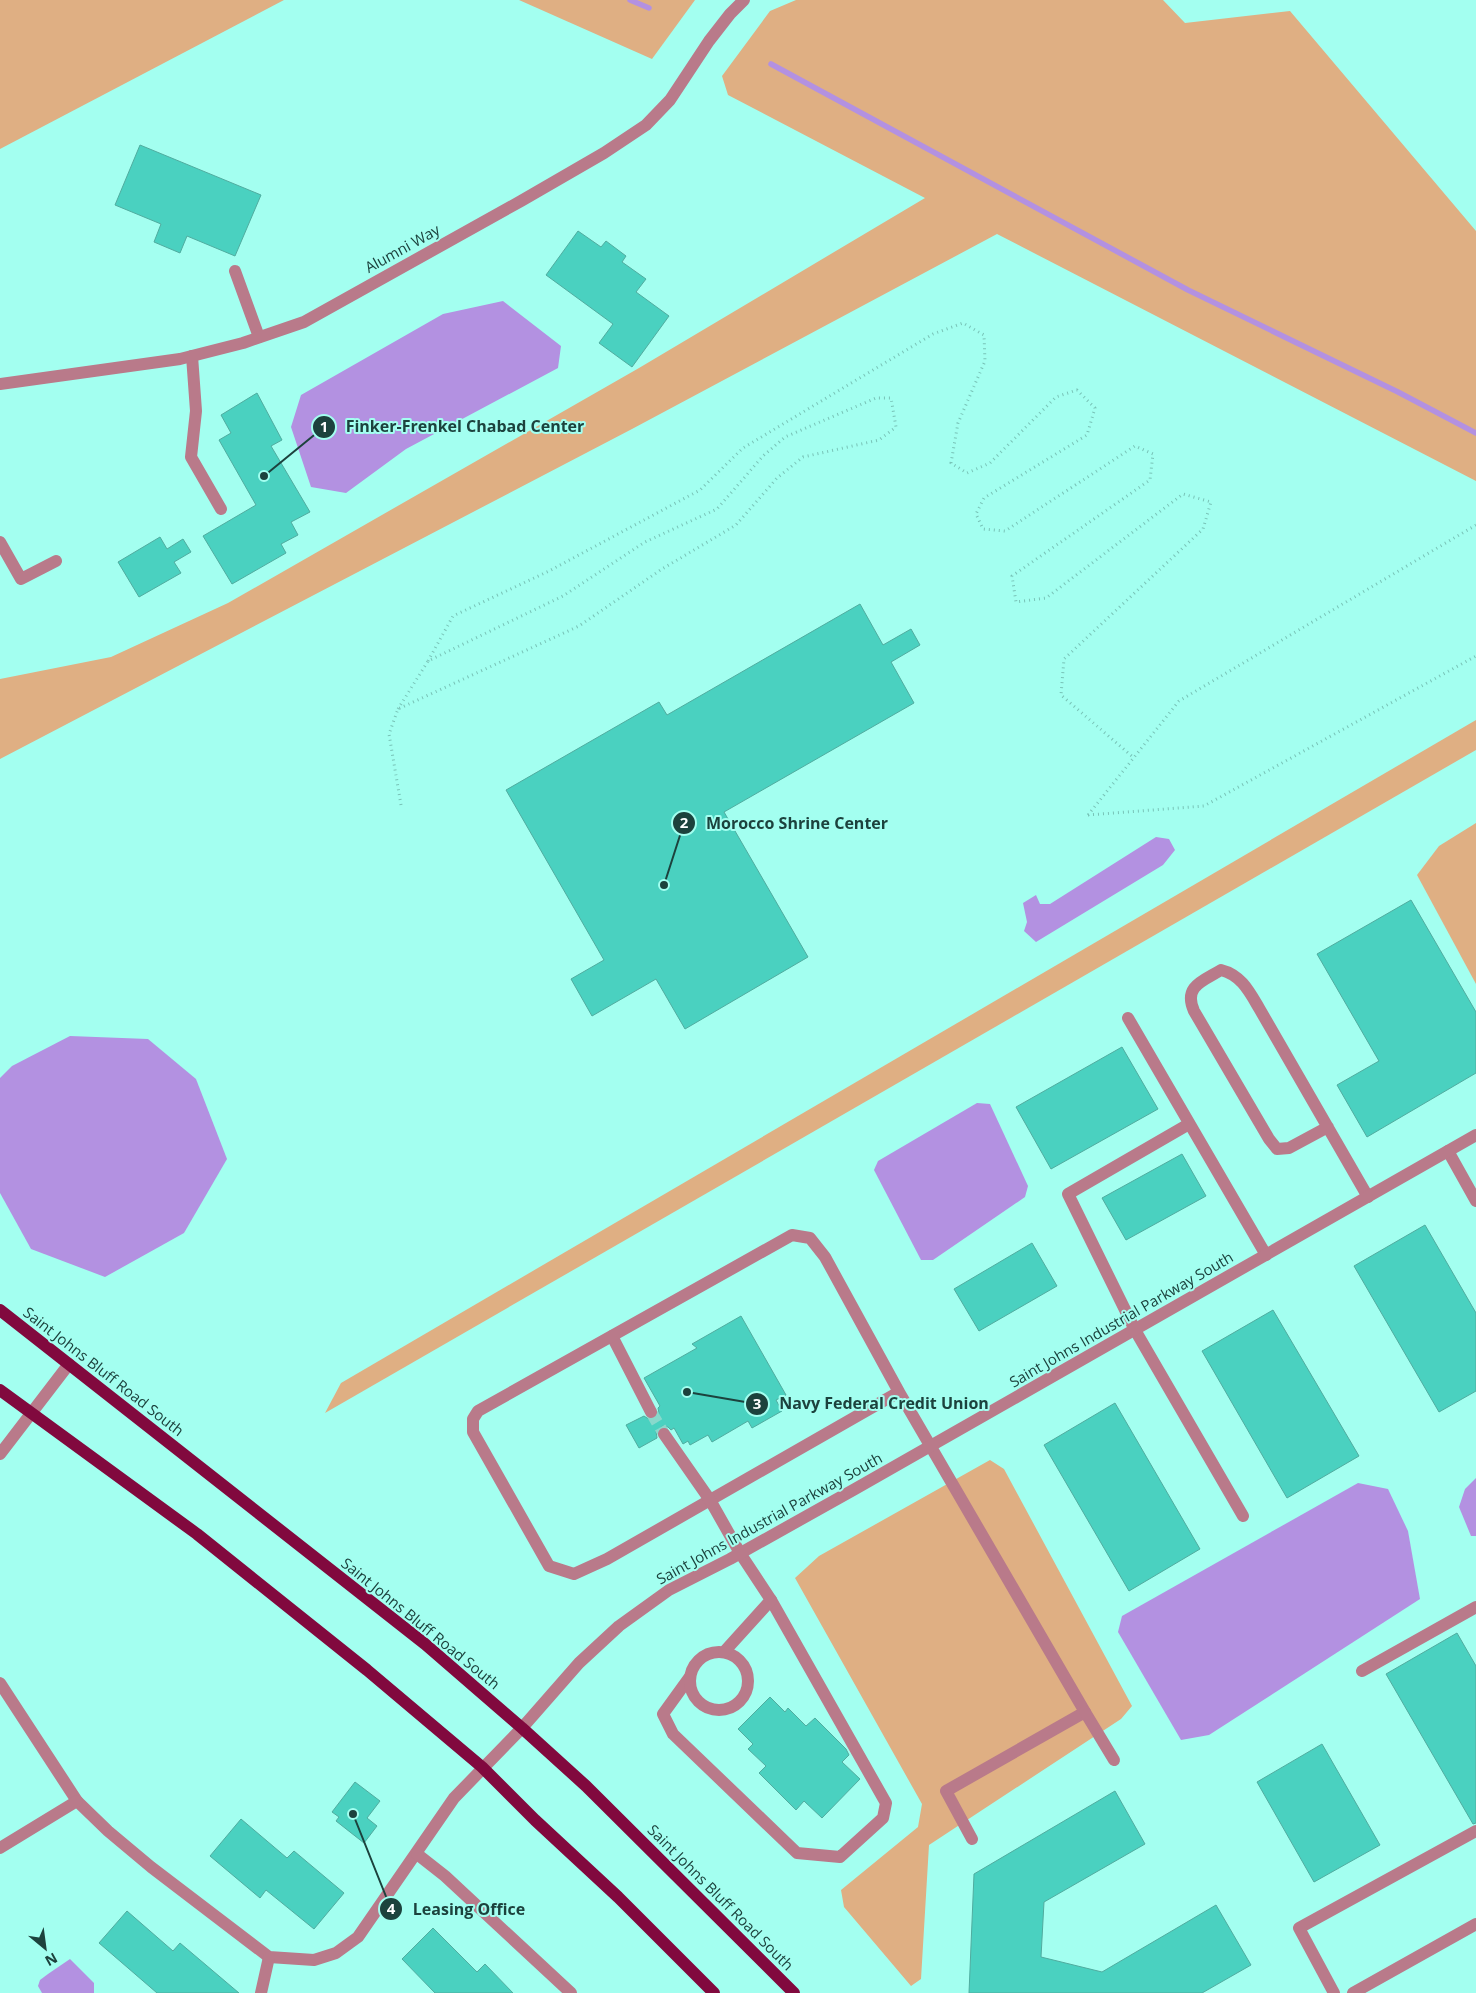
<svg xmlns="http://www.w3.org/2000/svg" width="1476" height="1993" viewBox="0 0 1476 1993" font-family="'Open Sans',sans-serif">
  <rect width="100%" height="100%" fill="#a3fff0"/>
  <!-- green -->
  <g fill="#dfaf83">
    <polygon points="0,0 284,0 0,149"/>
    <polygon points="519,0 695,0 652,59"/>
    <polygon points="796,0 1163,0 1185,23 1290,11 1476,231 1476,481 997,234 632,429 0,759 0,679 111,657 228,603 639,368 925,198 728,95 722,76 770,11"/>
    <polygon points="1476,720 1476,750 325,1413 341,1383"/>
    <polygon points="1476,823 1476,984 1417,875 1439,846"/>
    <polygon points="990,1460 1004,1469 1132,1706 1121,1719 929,1845 921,1979 911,1986 844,1907 841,1890 918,1827 922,1804 795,1578 819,1556"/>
  </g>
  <!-- water -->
  <g fill="#b391e1">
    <polygon points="503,301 561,346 558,368 406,449 346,493 311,487 291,427 301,395 443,314"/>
    <polygon points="1156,837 1169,839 1175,850 1163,865 1036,942 1024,931 1027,922 1023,903 1036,895 1040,904 1050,904"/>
    <polygon points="70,1036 148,1039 196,1079 227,1159 184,1233 105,1277 31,1249 0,1193 0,1078 12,1066"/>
    <polygon points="977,1103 990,1104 1028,1186 1025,1197 933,1260 921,1260 874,1170 878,1161"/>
    <polygon points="1476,1478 1476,1536 1471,1536 1459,1507 1465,1489"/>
    <polygon points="1358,1483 1388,1489 1408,1531 1420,1599 1209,1735 1181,1740 1118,1632 1122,1616"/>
    <polygon points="70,1959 94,1983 94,1993 42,1993 38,1986 40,1980 48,1974"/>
  </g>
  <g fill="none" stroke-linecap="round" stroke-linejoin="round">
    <!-- stream -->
    <g stroke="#b391e1" stroke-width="5.5">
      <polyline points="630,0 649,8"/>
      <polyline points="771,64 1188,290 1398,392 1476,433"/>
    </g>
  </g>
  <!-- building -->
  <g fill="#4ad1c0" stroke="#50ac9f">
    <polygon points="140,145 261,195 235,256 187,236 180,253 154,242 161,224 115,205"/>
    <polygon points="578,231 601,247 606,241 626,256 622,262 646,279 636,292 669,316 632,367 599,343 613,324 546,275"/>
    <polygon points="257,393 282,440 271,446 310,512 291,522 298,535 281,544 286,553 232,584 203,536 256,505 219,440 231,433 221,415"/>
    <polygon points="160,537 167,549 183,539 191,552 174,562 181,573 139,597 118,562"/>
    <polygon points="860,604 883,645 911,629 920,645 891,662 914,703 724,812 808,957 685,1029 656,979 592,1016 571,979 604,960 506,790 659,702 667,715"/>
    <polygon points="1411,900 1476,1012 1476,1073 1367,1137 1337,1085 1379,1061 1317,954"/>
    <polygon points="1122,1047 1158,1109 1051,1169 1016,1107"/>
    <polygon points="1182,1154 1206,1196 1126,1240 1102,1198"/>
    <polygon points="1425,1225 1476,1313 1476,1391 1439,1412 1354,1266"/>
    <polygon points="1032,1243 1057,1286 979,1331 954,1289"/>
    <polygon points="1273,1310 1359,1456 1287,1498 1202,1351"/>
    <polygon points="741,1316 786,1395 776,1400 782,1411 752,1428 748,1421 712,1442 708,1435 690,1445 688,1441 683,1444 674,1428 671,1430 668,1427 663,1426 656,1431 657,1438 639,1448 626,1425 644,1416 650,1420 655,1419 659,1413 658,1408 660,1406 644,1378 697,1348 692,1344"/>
    <polygon points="1115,1403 1200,1549 1129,1591 1044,1445"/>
    <polygon points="1457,1633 1476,1666 1476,1823 1473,1824 1386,1674"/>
    <polygon points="770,1697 785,1712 788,1708 806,1726 815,1718 846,1749 849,1755 842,1762 860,1779 822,1818 804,1801 796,1810 759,1773 766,1766 748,1749 753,1744 738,1729"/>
    <polygon points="1322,1744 1380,1845 1314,1882 1257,1782"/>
    <polygon points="355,1782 380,1801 367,1818 377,1826 364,1843 336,1821 339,1817 332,1812"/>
    <polygon points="1115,1791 1145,1844 1044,1902 1041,1957 1102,1972 1216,1905 1251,1965 1202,1993 969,1993 974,1874"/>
    <polygon points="241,1819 287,1858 294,1851 344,1893 314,1929 266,1890 260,1898 210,1856"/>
    <polygon points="127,1911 173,1951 180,1943 239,1993 157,1993 99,1943"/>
    <polygon points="433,1928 477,1972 485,1964 513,1993 435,1993 402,1959"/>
  </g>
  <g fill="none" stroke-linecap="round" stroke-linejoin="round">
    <!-- minor-tunnel -->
    <polyline stroke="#88d9cc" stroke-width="12" stroke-dasharray="12 6" stroke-linecap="butt" points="651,1412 664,1434"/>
    <!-- path -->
    <g stroke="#78c3b7" stroke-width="3" stroke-dasharray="1 4" stroke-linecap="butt">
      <polyline points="428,661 453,616 549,571 700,490 743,448 933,334 963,323 984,335 985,361 958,423 951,463 967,473 990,463 1056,397 1077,390 1095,408 1087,435 984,498 976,514 983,529 1005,531 1135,446 1153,454 1150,480 1012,576 1016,602 1046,598 1183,494 1211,502 1203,529 1064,659 1061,695 1134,758"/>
      <polyline points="398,709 428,661 563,596 645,542 717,509 763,456 785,437 876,398 891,398 896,427 879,440 803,457 777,478 736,525 662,569 579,626 398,709 389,734 401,805"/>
      <polyline points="1088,815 1179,701 1476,525"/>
      <polyline points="1088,815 1204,806 1476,656"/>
    </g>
    <!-- minor -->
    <g stroke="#b97a8a" stroke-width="12">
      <polyline points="235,271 259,337"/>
      <polyline points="192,356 196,411 191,457 221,509"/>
      <polyline points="0,384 180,359 243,343 304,322 521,201 604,153 646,125 670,100 709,41 730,14 744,0"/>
      <polyline points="0,542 21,579 56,561"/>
      <polyline points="1128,1018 1266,1255"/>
      <polyline points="1189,1124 1068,1194 1135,1330 1243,1516"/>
      <path d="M1328 1127 1289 1148 1277 1149 1269 1139 1194 1011C1183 986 1203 981 1221 970 1241 975 1249 991 1259 1008L1368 1197"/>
      <polyline points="1448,1151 1476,1201"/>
      <polyline points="612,1336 651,1412"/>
      <polyline points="899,1392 825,1257 810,1238 792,1235 478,1411 473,1419 473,1432 549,1566 574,1574 607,1559 899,1392 1085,1712 946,1791 972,1839"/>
      <polyline points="664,1434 710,1500 740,1553 771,1600 886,1803 883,1818 840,1857 797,1853 673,1734 663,1714 689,1678"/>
      <polyline points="0,1454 69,1364"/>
      <circle cx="719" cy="1681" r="29"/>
      <polyline points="724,1652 771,1600"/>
      <polyline points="1362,1671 1476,1607"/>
      <polyline points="0,1683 77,1801 108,1831 151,1867 269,1957 314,1960 336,1953 358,1937 454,1798 522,1728 579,1663 619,1626 669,1590 730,1559 855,1489 1476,1135"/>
      <polyline points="1085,1712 1114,1760"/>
      <polyline points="0,1848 77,1801"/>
      <polyline points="417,1854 445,1876 571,1993"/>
      <polyline points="261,1993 269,1957"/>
      <polyline points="1334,1993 1299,1928 1476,1831"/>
      <polyline points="1353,1993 1476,1924"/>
    </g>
    <!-- major -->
    <g stroke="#81093e" stroke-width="12">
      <polyline points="0,1310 425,1644 522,1728 586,1786 794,1993"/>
      <polyline points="0,1390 197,1534 367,1670 482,1767 535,1820 618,1897 714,1993"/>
    </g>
  </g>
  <g text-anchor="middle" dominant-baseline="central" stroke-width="4" stroke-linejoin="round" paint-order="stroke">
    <!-- street labels -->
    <g font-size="15" fill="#1c423d" stroke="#a3fff0">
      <text transform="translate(402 248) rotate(-29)">Alumni Way</text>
      <text transform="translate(1121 1319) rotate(-30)">Saint Johns Industrial Parkway South</text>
      <text transform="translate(104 1371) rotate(38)">Saint Johns Bluff Road South</text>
      <text transform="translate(769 1518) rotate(-29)">Saint Johns Industrial Parkway South</text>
      <text transform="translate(421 1623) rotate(39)">Saint Johns Bluff Road South</text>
      <text transform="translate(721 1897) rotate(45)">Saint Johns Bluff Road South</text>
    </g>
  </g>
  <!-- callouts -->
  <path fill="none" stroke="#1c423d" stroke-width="2" d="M264 476L324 427M664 885L684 823M687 1392L757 1404M353 1814L391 1909"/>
  <g fill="#1c423d" stroke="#a3fff0" stroke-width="2">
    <circle cx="264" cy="476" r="5"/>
    <circle cx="664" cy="885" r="5"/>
    <circle cx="687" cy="1392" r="5"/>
    <circle cx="353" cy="1814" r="5"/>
    <circle cx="324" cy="427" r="12"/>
    <circle cx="684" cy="823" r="12"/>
    <circle cx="757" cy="1404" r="12"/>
    <circle cx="391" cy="1909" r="12"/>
  </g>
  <g font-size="15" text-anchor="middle" font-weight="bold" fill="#fff">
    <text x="324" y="432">1</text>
    <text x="684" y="828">2</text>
    <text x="757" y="1409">3</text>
    <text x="391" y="1914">4</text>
  </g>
  <g font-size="16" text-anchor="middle" font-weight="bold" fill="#1c423d" stroke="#a3fff0" stroke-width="4" stroke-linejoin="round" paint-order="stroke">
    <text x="465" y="432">Finker-Frenkel Chabad Center</text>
    <text x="797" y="829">Morocco Shrine Center</text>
    <text x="884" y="1409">Navy Federal Credit Union</text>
    <text x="469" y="1915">Leasing Office</text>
  </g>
  <!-- north arrow -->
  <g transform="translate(45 1948) rotate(151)" stroke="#a3fff0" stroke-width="4" paint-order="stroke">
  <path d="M0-4L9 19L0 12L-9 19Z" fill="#1c423d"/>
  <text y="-8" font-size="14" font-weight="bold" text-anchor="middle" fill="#1c423d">N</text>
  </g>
</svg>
